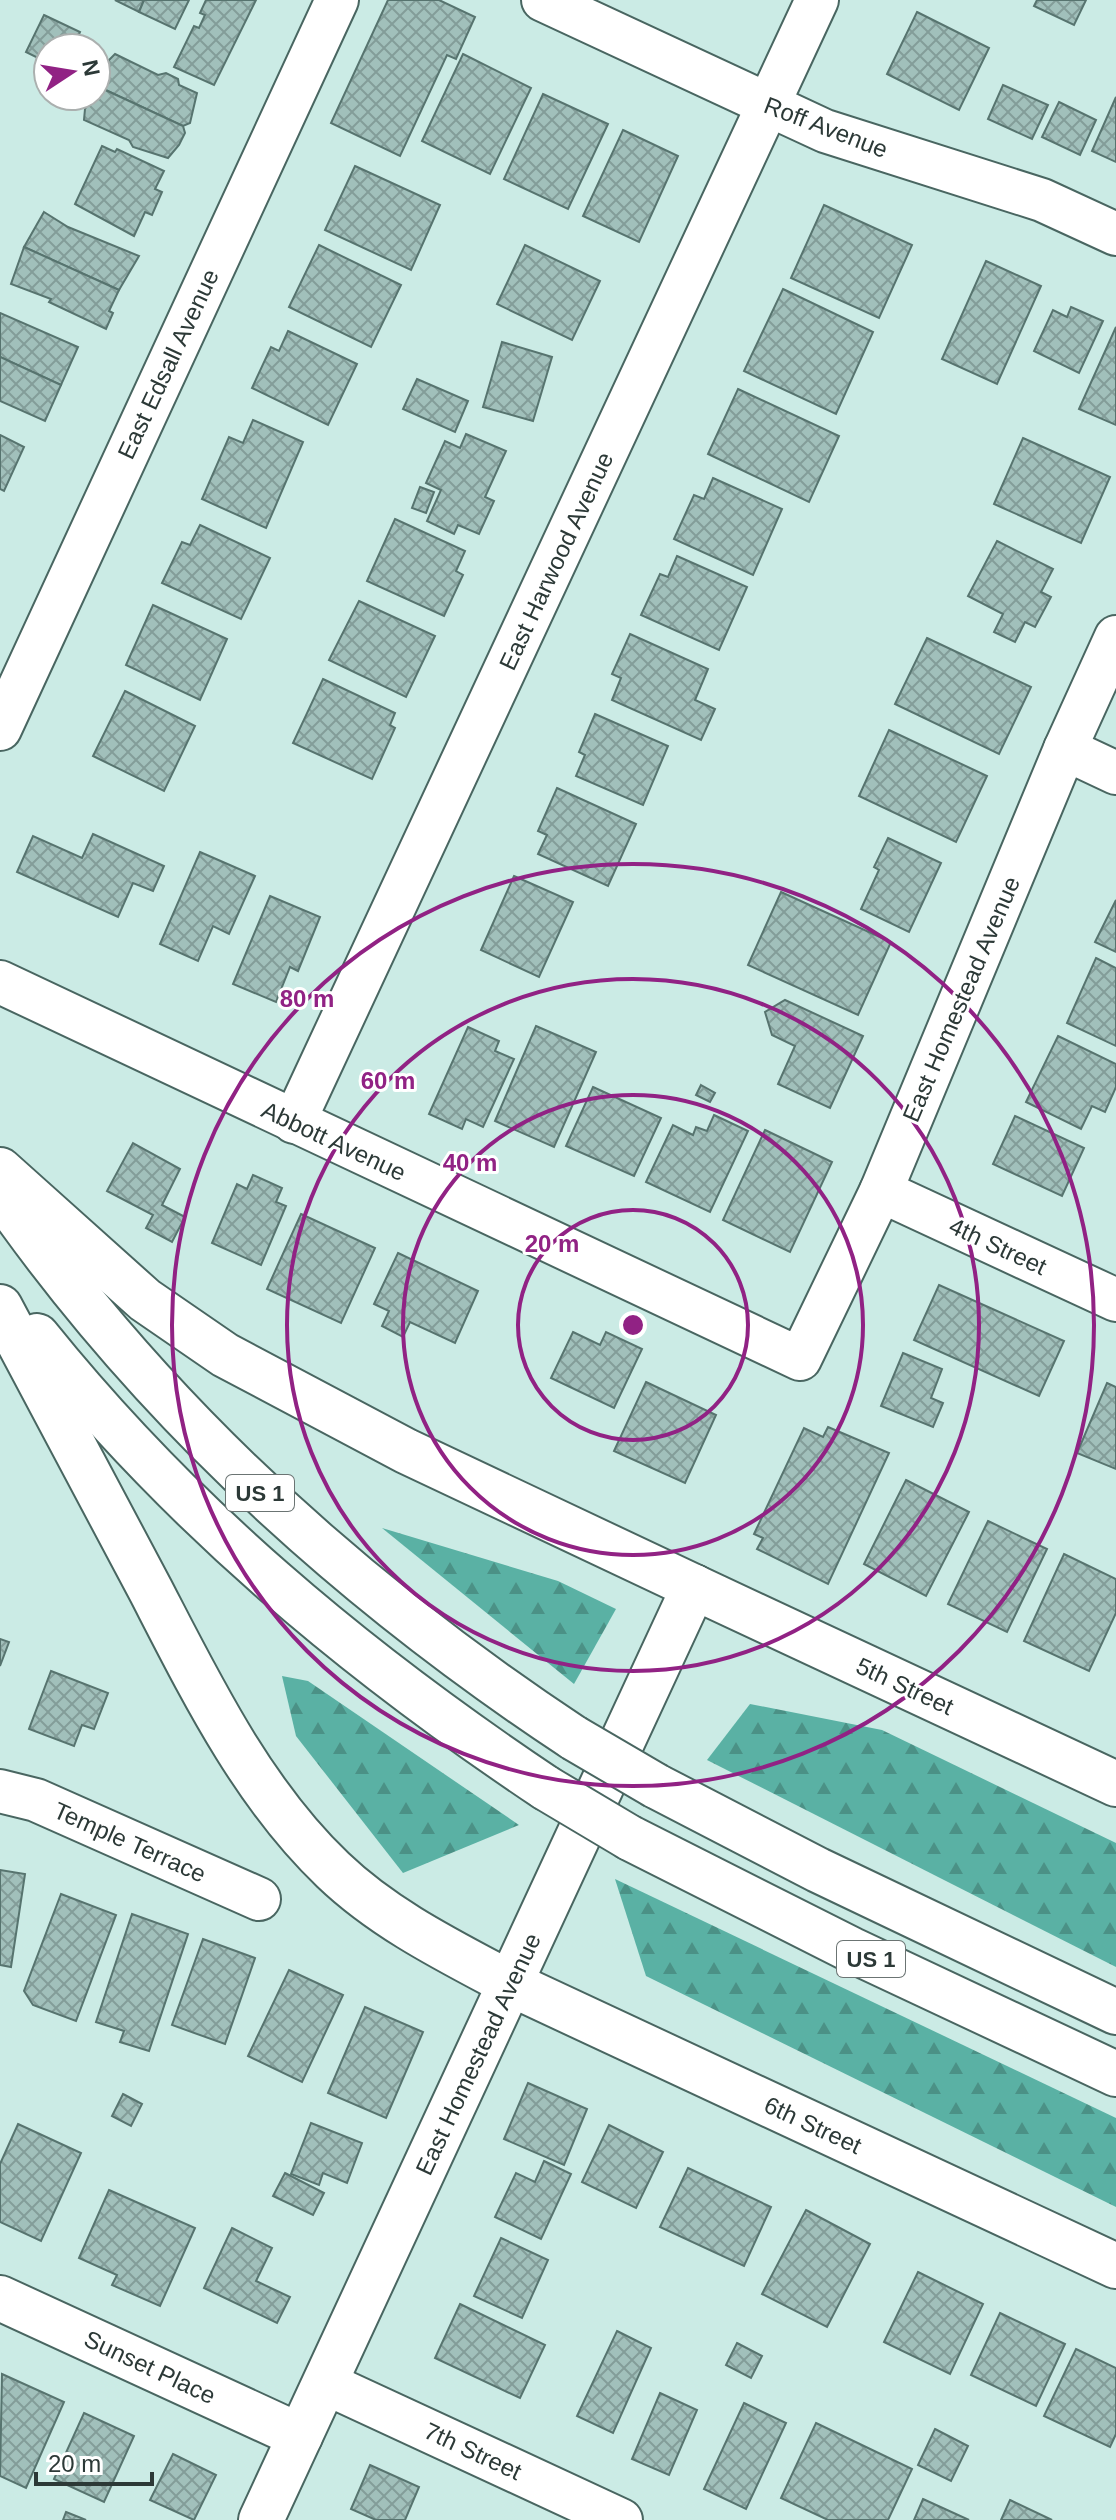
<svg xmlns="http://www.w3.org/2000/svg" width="1116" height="2520" viewBox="0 0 1116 2520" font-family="Helvetica,sans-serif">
  <defs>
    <pattern id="forest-firs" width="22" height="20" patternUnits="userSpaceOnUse" patternTransform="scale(2)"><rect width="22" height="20" fill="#5ab1a4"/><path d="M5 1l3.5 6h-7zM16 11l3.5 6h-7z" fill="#4b9186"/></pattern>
    <pattern id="building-cross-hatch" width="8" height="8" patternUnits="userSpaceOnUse" patternTransform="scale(2)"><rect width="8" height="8" fill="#a1c0bb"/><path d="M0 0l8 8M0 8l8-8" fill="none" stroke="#839d99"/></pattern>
  </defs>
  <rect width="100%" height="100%" fill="#cbebe5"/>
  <!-- forest -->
  <g fill="url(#forest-firs)">
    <polygon points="382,1528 558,1581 616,1609 574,1684"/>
    <polygon points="282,1676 308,1681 519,1825 403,1873 296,1736"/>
    <polygon points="750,1704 882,1730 1116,1843 1116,1967 707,1760"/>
    <polygon points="615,1879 1116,2118 1116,2207 646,1976"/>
  </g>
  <!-- building -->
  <g fill="url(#building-cross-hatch)" stroke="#57746f" stroke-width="2">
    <polygon points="115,0 144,0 139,12"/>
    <polygon points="144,0 189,0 175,29 139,12"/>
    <polygon points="206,0 256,0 214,85 174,67 194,26 199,28 205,15 200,13"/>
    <polygon points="388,0 439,0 475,17 456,59 447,55 400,156 331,123"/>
    <polygon points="1037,0 1086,0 1074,25 1034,6"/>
    <polygon points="917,12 989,48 959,110 887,74"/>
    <polygon points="44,15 80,32 73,48 48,48 48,63 26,52"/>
    <polygon points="115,54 158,75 166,73 178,79 179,85 197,93 190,123 183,126 99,87 106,63"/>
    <polygon points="463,54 531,88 490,174 422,141"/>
    <polygon points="1003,85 1048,105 1032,139 988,119"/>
    <polygon points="99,87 183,126 185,133 179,145 168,158 133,147 129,140 84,120 85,109"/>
    <polygon points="543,94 608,124 568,209 504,179"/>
    <polygon points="1116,97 1116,162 1092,151"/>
    <polygon points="1059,102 1096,120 1080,155 1042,137"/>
    <polygon points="623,130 678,156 639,242 583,216"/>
    <polygon points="102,146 115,152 117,149 164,171 155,189 162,192 152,215 145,212 134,236 75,204"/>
    <polygon points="355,166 440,205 411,270 325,230"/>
    <polygon points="824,205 912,245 879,318 791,278"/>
    <polygon points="44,212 68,227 139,256 119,290 24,247"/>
    <polygon points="319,245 401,285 371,347 289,307"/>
    <polygon points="525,245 600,281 572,340 497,304"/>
    <polygon points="24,247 119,290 109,311 113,313 106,329 49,302 51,299 11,284"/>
    <polygon points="986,261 1041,286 997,384 942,359"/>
    <polygon points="783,289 873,332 836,414 744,371"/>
    <polygon points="1071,307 1103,321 1079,373 1034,351 1053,310 1067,317"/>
    <polygon points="0,313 78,347 61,385 0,357"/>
    <polygon points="1116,327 1116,425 1079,409"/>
    <polygon points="288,331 357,364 328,425 252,388 271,347 279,351"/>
    <polygon points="502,342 552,357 533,421 483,407"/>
    <polygon points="0,357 61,385 45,421 0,401"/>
    <polygon points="417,379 468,401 455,432 403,409"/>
    <polygon points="738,389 839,436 809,502 708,454"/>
    <polygon points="253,420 303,442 266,528 202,499 229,437 243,443"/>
    <polygon points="466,434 506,451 485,497 494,501 479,534 458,525 454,534 427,521 441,490 426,483 445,441 460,448"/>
    <polygon points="0,435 24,447 4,491 0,489"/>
    <polygon points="1023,438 1110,477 1081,543 994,504"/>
    <polygon points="713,478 782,509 753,575 674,539 694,495 704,499"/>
    <polygon points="420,487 434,492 426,513 412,508"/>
    <polygon points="395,519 465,551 456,571 463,575 444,616 367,581"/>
    <polygon points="200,525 270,558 241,619 162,583 182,542 190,545"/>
    <polygon points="997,541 1053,569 1041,592 1051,597 1035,627 1025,622 1015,642 994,632 1003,614 968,596"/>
    <polygon points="677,556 747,587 719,650 641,615 660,574 668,577"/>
    <polygon points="359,601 435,636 406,697 329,660"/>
    <polygon points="153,605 227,639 200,700 126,665"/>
    <polygon points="630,634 708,669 695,700 715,709 701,740 612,700 621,678 612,674"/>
    <polygon points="927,638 1031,687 999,754 895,704"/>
    <polygon points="323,679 395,713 390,725 395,728 372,779 293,743"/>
    <polygon points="125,691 195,726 164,791 93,756"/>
    <polygon points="595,714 668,746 643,805 576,776 585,755 579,752"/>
    <polygon points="889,730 987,776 956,842 859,796"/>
    <polygon points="557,788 636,824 608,886 538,854 547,835 538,831"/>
    <polygon points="93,834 164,866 153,891 133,883 118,917 17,872 33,836 82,858"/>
    <polygon points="888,838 941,863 909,932 861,909 879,870 874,867"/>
    <polygon points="200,852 255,876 229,934 213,926 198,961 160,944"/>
    <polygon points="514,876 573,902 539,977 481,950"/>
    <polygon points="781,892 891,942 858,1015 748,965"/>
    <polygon points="270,896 320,917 298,971 290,967 276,1002 233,984"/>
    <polygon points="1116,900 1116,952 1095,942"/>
    <polygon points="1096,958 1116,968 1116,1046 1067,1023"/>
    <polygon points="785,1000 863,1036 830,1108 778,1084 795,1046 772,1035 765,1012"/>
    <polygon points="536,1026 596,1052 554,1147 495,1121"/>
    <polygon points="468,1027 499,1041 495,1051 514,1059 483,1127 466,1119 462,1129 429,1114"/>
    <polygon points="1058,1036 1116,1064 1116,1087 1105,1112 1092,1106 1081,1129 1026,1102"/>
    <polygon points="701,1085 715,1093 710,1102 696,1095"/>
    <polygon points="593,1087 661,1118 634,1176 566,1146"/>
    <polygon points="714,1115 748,1131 710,1212 646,1182 673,1125 693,1135 696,1127 707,1131"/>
    <polygon points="1015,1116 1084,1148 1062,1196 993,1164"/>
    <polygon points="765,1130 832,1162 790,1252 723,1220"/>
    <polygon points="133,1143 180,1169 162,1205 185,1217 172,1242 146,1228 153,1215 107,1191"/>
    <polygon points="253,1175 282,1188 276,1202 286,1206 261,1265 212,1243 237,1184 247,1189"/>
    <polygon points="301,1214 375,1248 341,1323 267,1289"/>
    <polygon points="398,1253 478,1291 455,1343 410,1322 403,1337 382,1326 389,1311 374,1304"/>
    <polygon points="939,1285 1064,1341 1039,1396 914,1340"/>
    <polygon points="573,1332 600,1345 606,1332 642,1349 614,1408 551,1378"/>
    <polygon points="903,1353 942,1369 931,1398 943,1403 933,1427 881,1406"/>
    <polygon points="646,1382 716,1415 685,1483 614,1451"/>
    <polygon points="1107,1383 1116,1387 1116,1469 1077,1453"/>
    <polygon points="828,1427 889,1453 828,1584 757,1549 763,1538 754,1534 804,1428 823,1437"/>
    <polygon points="906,1480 969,1512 926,1596 864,1564"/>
    <polygon points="988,1521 1047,1549 1007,1632 948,1604"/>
    <polygon points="1064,1554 1116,1579 1116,1613 1089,1671 1024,1641"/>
    <polygon points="0,1639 9,1642 0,1666"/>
    <polygon points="51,1671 108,1693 94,1729 82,1725 74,1746 29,1729"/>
    <polygon points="0,1870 25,1874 11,1967 0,1965"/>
    <polygon points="61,1894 116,1915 76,2021 33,2005 24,1991"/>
    <polygon points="132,1914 188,1934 149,2051 120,2042 124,2031 96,2022"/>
    <polygon points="203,1939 255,1958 225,2044 172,2025"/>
    <polygon points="289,1970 343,1995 302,2082 248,2056"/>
    <polygon points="365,2007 423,2032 386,2118 328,2093"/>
    <polygon points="528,2083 587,2109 564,2165 504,2139"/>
    <polygon points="123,2094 142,2104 131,2126 112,2116"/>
    <polygon points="311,2123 362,2143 347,2183 323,2173 319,2185 291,2174"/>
    <polygon points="18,2124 81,2153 41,2241 0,2222 0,2164"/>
    <polygon points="609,2125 663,2152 636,2208 582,2182"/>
    <polygon points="544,2161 571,2174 541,2239 495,2217 516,2173 535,2182"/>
    <polygon points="688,2168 771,2207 744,2266 660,2227"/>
    <polygon points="285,2173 324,2193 313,2215 273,2196"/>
    <polygon points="109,2190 195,2228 160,2306 112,2285 117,2275 79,2258"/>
    <polygon points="806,2210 870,2244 827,2327 762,2294"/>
    <polygon points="232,2228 272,2248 256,2281 290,2297 277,2323 204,2288"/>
    <polygon points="501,2238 548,2260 522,2318 474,2296"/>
    <polygon points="918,2272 983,2304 950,2374 884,2342"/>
    <polygon points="460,2304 545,2345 520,2398 435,2358"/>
    <polygon points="1000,2313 1065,2344 1036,2406 971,2375"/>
    <polygon points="617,2331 651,2348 613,2433 577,2416"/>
    <polygon points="737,2343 762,2356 751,2378 726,2365"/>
    <polygon points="1076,2349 1116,2368 1116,2434 1110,2447 1044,2416"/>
    <polygon points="2,2374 64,2402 26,2488 0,2476"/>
    <polygon points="660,2393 697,2410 669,2475 632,2459"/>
    <polygon points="744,2403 786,2423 746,2509 704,2489"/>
    <polygon points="84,2413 134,2436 104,2502 54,2479"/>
    <polygon points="816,2423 912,2469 888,2520 828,2520 781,2498"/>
    <polygon points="935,2429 968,2446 951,2481 918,2465"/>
    <polygon points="173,2454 216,2475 194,2520 150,2500"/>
    <polygon points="370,2465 419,2487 405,2520 376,2520 351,2509"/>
    <polygon points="923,2499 969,2520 914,2520"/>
    <polygon points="1010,2500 1052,2520 1001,2520"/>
    <polygon points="66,2512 86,2520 63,2520"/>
  </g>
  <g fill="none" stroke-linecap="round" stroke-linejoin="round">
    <!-- street casing -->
    <g stroke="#496661" stroke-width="46">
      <g id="street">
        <polyline points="543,0 825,131 1042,200 1116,234"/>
        <polyline points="0,729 337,0"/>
        <polyline points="1065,749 1116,773"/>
        <polyline points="0,982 800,1359 881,1191 1065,749 1116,637"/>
        <polyline points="294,1122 817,0"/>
        <polyline points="881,1191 1116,1300"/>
        <polyline points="0,1791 36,1800 259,1899"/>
        <polyline points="325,2383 621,2520"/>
      </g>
    </g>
    <!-- secondary casing -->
    <g stroke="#496661" stroke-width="48">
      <g id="secondary">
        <polyline points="694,1587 1116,1784"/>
        <polyline points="511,1984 1116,2266"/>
        <polyline points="0,2298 300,2436"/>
      </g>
    </g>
    <!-- primary casing -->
    <g stroke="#496661" stroke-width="48">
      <polyline id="primary" points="261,2520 694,1587"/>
    </g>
    <!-- highway casing -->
    <g stroke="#496661" stroke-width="48">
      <g id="highway">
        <polyline points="0,1170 145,1300 225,1355 406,1451 694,1587"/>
        <path d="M9 1205C161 1419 356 1594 574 1738"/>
        <path d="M0 1307C50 1401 100 1496 151 1591 201 1688 253 1794 333 1870 384 1919 449 1951 511 1984"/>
        <path d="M37 1336C182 1516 353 1659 546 1788"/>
        <polyline points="656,1786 818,1870 1116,2012"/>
        <polyline points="630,1838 852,1950 1116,2074"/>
      </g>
    </g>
    <!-- street -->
    <use href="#street" stroke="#fff" stroke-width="42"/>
    <!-- secondary -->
    <use href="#secondary" stroke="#fff" stroke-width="44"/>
    <!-- primary -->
    <use href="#primary" stroke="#fff" stroke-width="44"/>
    <!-- highway -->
    <use href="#highway" stroke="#fff" stroke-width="44"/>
    <!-- highway-bridge casing -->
    <g stroke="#496661" stroke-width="48" stroke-linecap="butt">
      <g id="highway-bridge">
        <polyline points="574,1738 656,1786"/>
        <polyline points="546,1788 630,1838"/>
      </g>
    </g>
    <!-- highway-bridge -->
    <use href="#highway-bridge" stroke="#fff" stroke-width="44"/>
  </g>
  <!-- distance rings -->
  <g fill="none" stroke="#912284" stroke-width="4">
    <circle cx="633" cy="1325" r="115"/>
    <circle cx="633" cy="1325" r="230"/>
    <circle cx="633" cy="1325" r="346"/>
    <circle cx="633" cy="1325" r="461"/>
  </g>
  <g text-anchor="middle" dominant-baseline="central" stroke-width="6" stroke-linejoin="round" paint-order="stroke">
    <!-- shield labels -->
    <g fill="#fff" stroke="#6b7473" stroke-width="2">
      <rect x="226" y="1475" width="68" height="36" rx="6"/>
      <rect x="837" y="1941" width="68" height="36" rx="6"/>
    </g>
    <g font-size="22" font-weight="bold" fill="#2c3937">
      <text x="260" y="1493">US 1</text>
      <text x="871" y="1959">US 1</text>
    </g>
    <!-- street labels -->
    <g font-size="24" fill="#2c3937" stroke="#fff">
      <text transform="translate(826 127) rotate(21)">Roff Avenue</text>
      <text transform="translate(168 364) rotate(-65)">East Edsall Avenue</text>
      <text transform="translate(556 561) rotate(-65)">East Harwood Avenue</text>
      <text transform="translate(961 999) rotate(-67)">East Homestead Avenue</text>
      <text transform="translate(334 1141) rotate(25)">Abbott Avenue</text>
      <text transform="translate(998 1246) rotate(25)">4th Street</text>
      <text transform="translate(905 1686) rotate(25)">5th Street</text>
      <text transform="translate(130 1842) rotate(24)">Temple Terrace</text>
      <text transform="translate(478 2054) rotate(-65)">East Homestead Avenue</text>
      <text transform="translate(813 2125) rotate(25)">6th Street</text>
      <text transform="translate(150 2367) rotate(25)">Sunset Place</text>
      <text transform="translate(473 2451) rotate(25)">7th Street</text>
    </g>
  </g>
  <circle cx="633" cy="1325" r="12" fill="#912284" stroke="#fff" stroke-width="4"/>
  <g font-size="24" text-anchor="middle" font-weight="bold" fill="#912284" stroke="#fff" stroke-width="6" stroke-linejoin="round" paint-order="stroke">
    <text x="307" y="1007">80 m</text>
    <text x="388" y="1089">60 m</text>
    <text x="470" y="1171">40 m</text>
    <text x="552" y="1252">20 m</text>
  </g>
  <!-- north arrow -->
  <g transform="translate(72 72) rotate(78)"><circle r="38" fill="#ffffff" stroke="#abb0af" stroke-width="2"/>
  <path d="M0-6L14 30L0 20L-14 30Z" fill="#912284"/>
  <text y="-12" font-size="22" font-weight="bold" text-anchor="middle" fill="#2c3937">N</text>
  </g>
  <!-- scale -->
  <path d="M36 2472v12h116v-12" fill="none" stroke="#2c3937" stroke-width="4"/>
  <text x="48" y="2472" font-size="24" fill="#2c3937" stroke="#ffffff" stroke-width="6" paint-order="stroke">20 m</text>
</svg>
